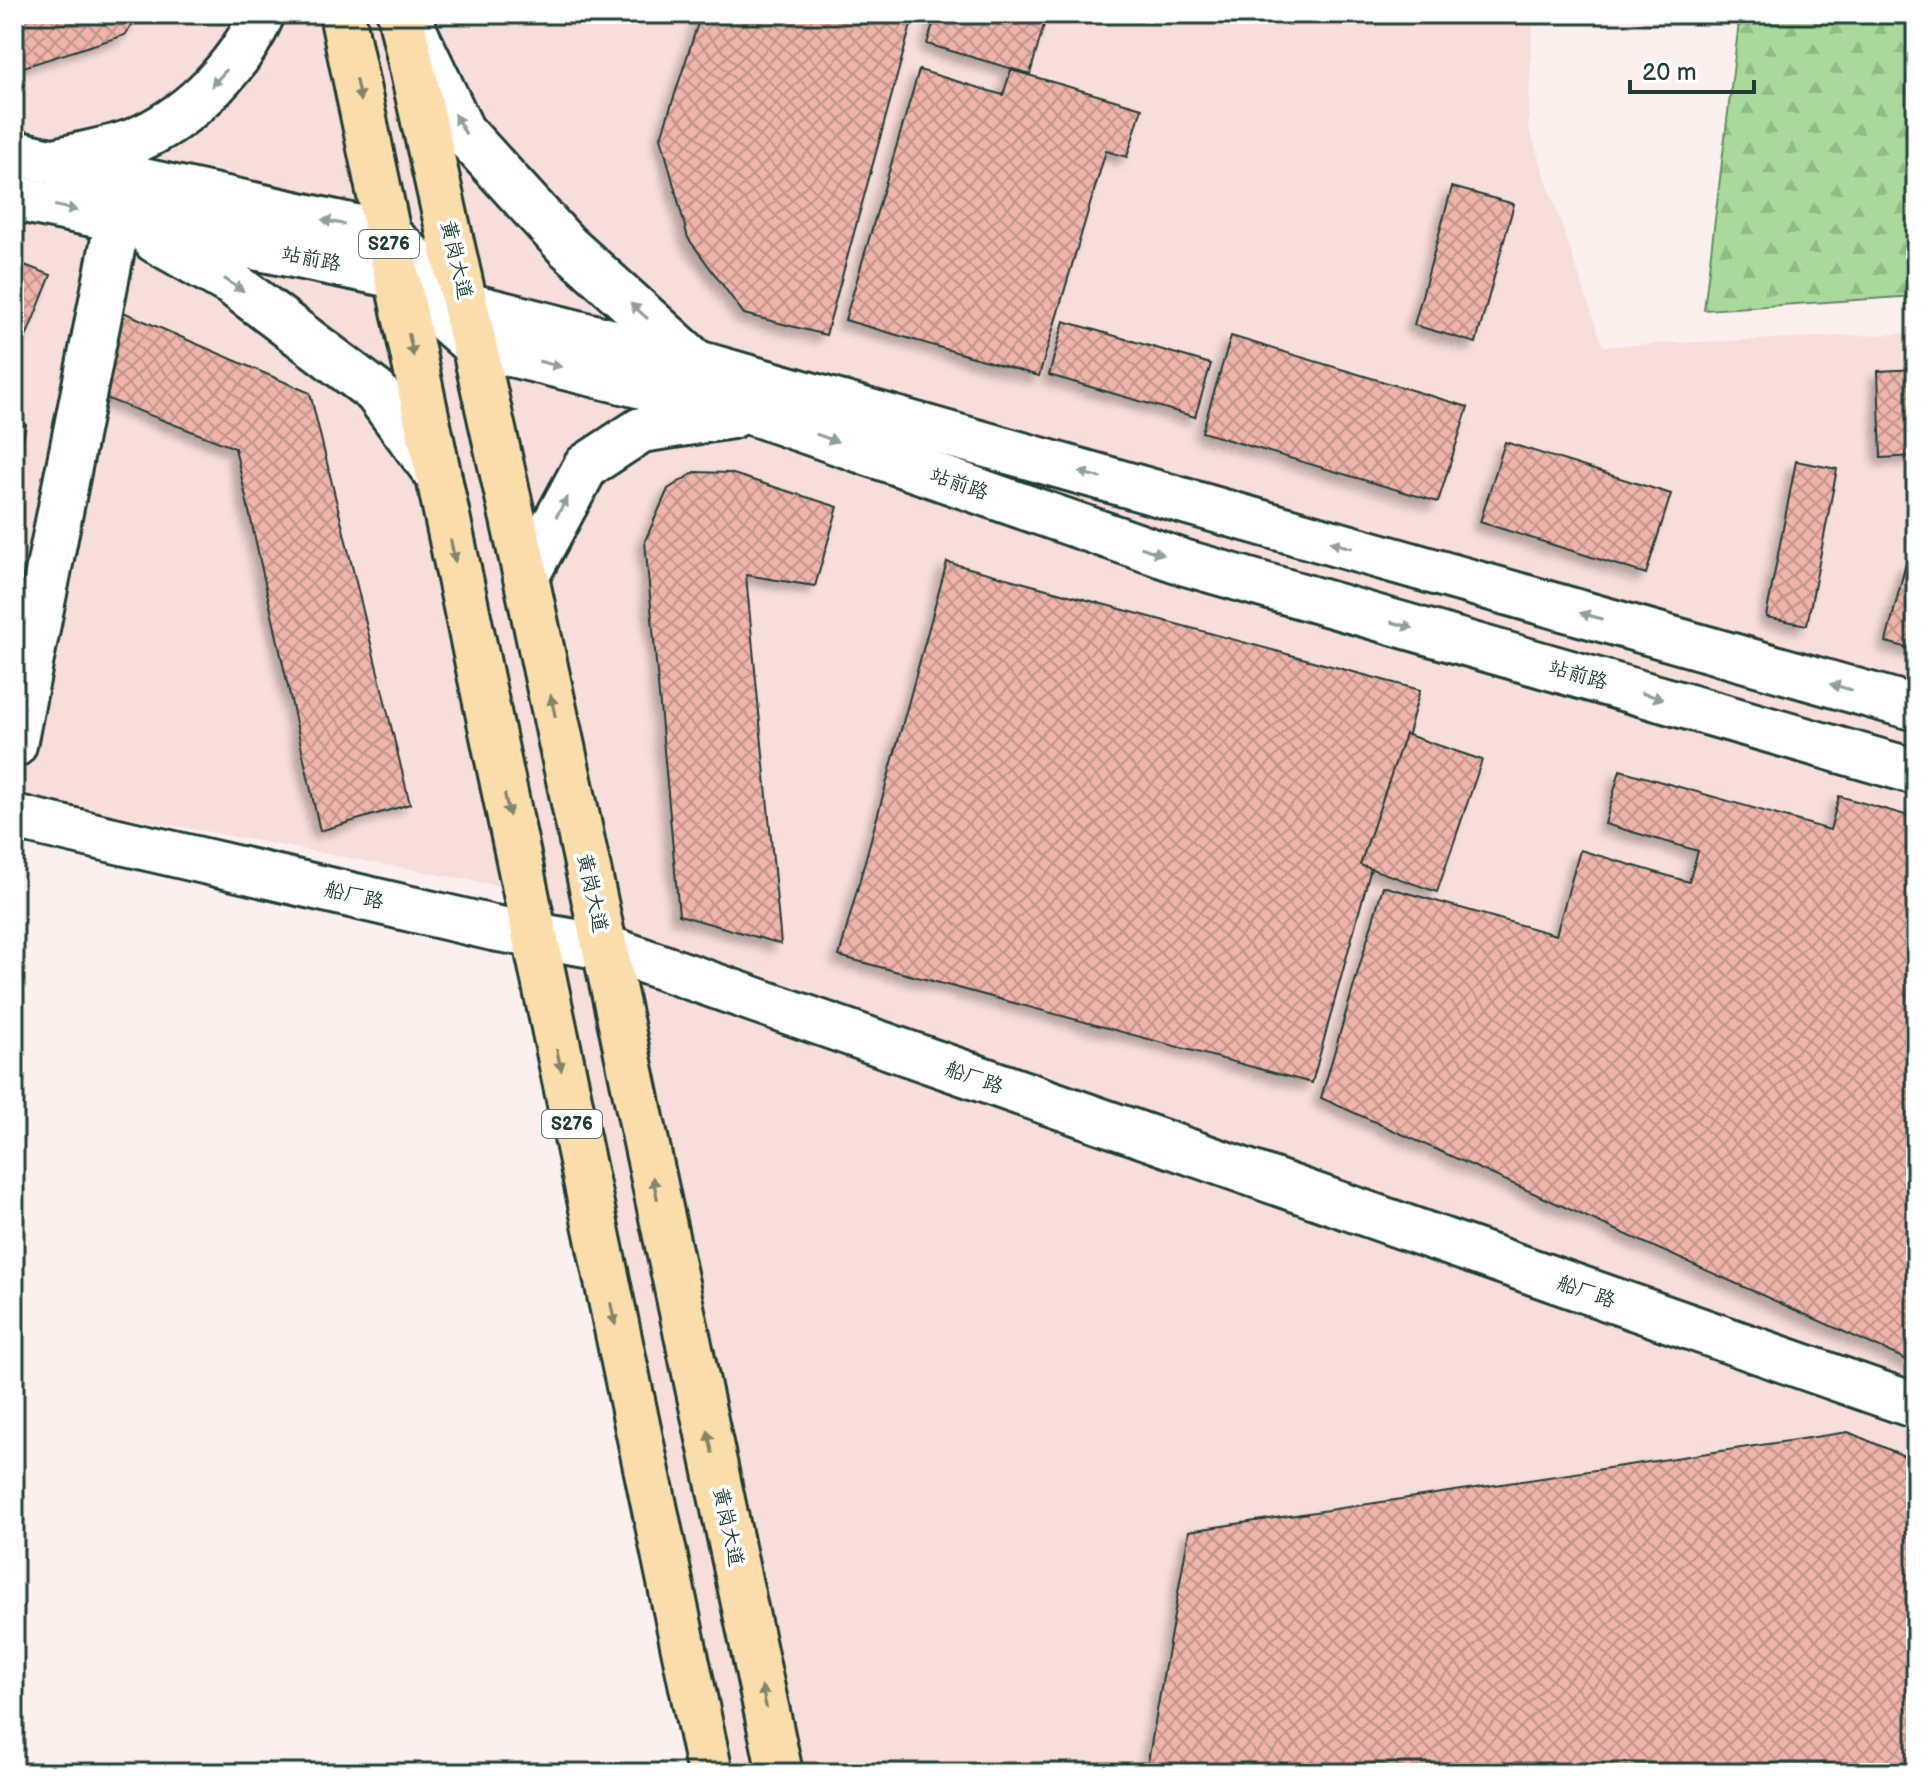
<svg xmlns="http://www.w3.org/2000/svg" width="1930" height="1787" viewBox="0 0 1930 1787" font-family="'Balsamiq Sans','LXGW WenKai TC',sans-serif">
  <defs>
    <pattern id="forest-firs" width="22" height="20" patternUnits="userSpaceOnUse" patternTransform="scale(2)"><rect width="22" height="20" fill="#a9da9b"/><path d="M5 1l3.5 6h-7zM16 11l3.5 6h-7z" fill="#91bc86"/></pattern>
    <pattern id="building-cross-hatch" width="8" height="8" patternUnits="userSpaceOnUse" patternTransform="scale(2)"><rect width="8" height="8" fill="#efb4ab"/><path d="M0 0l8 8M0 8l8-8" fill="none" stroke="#c1948c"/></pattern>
    <filter id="shadow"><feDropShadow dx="-7" dy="7" stdDeviation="4" flood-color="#0004"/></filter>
  </defs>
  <rect width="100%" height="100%" fill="#fcf0ee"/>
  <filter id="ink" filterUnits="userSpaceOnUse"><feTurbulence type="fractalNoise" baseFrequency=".0125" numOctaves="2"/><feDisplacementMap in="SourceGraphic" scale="16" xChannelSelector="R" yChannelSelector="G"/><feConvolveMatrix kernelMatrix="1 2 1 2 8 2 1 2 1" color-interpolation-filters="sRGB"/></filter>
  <g filter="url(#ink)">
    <!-- built -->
    <polygon fill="#f8deda" points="14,14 1533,14 1528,126 1603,346 1916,333 1916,1773 691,1773 500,886 14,796"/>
    <!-- forest -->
    <polygon fill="url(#forest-firs)" stroke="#648c68" stroke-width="2" points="1740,14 1916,14 1916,296 1704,310"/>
    <!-- building -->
    <g fill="url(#building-cross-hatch)" stroke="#1f3d34" stroke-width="2" filter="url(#shadow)">
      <polygon points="14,14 140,14 125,35 14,70"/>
      <polygon points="701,14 914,14 826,335 744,314 688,238 661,137"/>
      <polygon points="936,14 1047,14 1030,74 927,44"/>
      <polygon points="919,70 1003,95 1011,70 1142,108 1127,157 1106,151 1039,376 845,320"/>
      <polygon points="1452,187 1514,204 1476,343 1414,325"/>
      <polygon points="14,261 51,275 24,342 14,338"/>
      <polygon points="121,311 310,393 410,804 320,831 235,448 95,394"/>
      <polygon points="1064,321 1211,364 1195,417 1049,375"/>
      <polygon points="1231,336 1468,407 1438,502 1202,432"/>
      <polygon points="1916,369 1916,456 1881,458 1878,371"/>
      <polygon points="14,423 26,425 14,484"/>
      <polygon points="1505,442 1671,494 1646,574 1480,522"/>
      <polygon points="1796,461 1837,469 1807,625 1766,617"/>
      <polygon points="695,472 730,473 838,507 815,586 746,575 781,944 679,915 645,541 668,489"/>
      <polygon points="947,562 1420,690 1312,1083 839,956"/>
      <polygon points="1906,563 1916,566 1916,650 1886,642"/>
      <polygon points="1405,734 1482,760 1437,892 1360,865"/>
      <polygon points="1620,770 1830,830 1839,796 1916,818 1916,1364 1321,1098 1383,886 1556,935 1580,850 1689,882 1698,851 1605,824"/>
      <polygon points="1848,1432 1916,1461 1916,1773 1146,1773 1189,1531"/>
    </g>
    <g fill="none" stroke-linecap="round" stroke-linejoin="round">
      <!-- minor casing -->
      <g stroke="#1f3d34" stroke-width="50">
        <g id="minor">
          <polyline points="411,24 462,131 567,246 692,359"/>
          <polyline points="14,153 387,234 466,305 697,363 1916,708"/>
          <path d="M59 160C86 153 119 149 143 137 194 113 240 65 262 14"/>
          <polyline points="14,198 396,276 474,345 754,413 1186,563 1916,772"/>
          <polyline points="155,240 233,284 376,392 437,474"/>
          <polyline points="526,577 586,466 641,430 732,416"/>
          <polyline points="14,745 118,219"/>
          <polyline points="14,817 493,928 604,947 1916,1406"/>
        </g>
      </g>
      <!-- major casing -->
      <g stroke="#1f3d34" stroke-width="50">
        <g id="major">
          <polyline points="342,14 710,1773"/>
          <polyline points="400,14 526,577 780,1773"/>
        </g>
      </g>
      <!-- minor -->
      <use href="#minor" stroke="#fff" stroke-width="44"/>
      <!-- major -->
      <use href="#major" stroke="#fbddab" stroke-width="44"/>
    </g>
    <!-- one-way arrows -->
    <defs><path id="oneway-solid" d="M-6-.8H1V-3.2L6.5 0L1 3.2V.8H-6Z" transform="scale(2)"/></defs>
    <g fill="#8f9e9a">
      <use href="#oneway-solid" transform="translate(219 78) rotate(132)"/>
      <use href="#oneway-solid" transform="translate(460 124) rotate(-120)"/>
      <use href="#oneway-solid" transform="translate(66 208) rotate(12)"/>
      <use href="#oneway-solid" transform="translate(333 222) rotate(-168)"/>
      <use href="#oneway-solid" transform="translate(234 285) rotate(33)"/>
      <use href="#oneway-solid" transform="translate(639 311) rotate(-138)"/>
      <use href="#oneway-solid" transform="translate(550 364) rotate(14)"/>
      <use href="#oneway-solid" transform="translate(827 438) rotate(19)"/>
      <use href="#oneway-solid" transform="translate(1090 475) rotate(-164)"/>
      <use href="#oneway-solid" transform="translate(562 507) rotate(-60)"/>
      <use href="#oneway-solid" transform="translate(1341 545) rotate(-164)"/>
      <use href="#oneway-solid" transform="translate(1152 551) rotate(19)"/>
      <use href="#oneway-solid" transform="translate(1591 616) rotate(-164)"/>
      <use href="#oneway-solid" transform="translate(1402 625) rotate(16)"/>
      <use href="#oneway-solid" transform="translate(1841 687) rotate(-164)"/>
      <use href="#oneway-solid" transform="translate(1652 696) rotate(16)"/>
    </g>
    <g fill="#82856a">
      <use href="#oneway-solid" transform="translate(358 90) rotate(78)"/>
      <use href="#oneway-solid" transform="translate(411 345) rotate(78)"/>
      <use href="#oneway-solid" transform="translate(453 551) rotate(78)"/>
      <use href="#oneway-solid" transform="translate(553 706) rotate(-102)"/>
      <use href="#oneway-solid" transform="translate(507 805) rotate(78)"/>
      <use href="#oneway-solid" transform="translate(559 1060) rotate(78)"/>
      <use href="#oneway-solid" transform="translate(655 1188) rotate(-102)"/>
      <use href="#oneway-solid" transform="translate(613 1314) rotate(78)"/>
      <use href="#oneway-solid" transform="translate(710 1442) rotate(-102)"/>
      <use href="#oneway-solid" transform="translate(764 1697) rotate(-102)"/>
    </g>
  </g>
  <g text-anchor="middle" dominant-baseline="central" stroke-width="7" stroke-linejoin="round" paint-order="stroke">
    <!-- shield labels -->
    <g fill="#fff" stroke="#627771" stroke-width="2">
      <rect x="359" y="230" width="60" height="28" rx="6"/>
      <rect x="542" y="1110" width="60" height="28" rx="6"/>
    </g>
    <g font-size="18" font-weight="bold" fill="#1f3d34">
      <text x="389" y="244">S276</text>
      <text x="572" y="1124">S276</text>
    </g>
    <!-- street labels -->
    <g font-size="20" fill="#1f3d34" stroke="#fff">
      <text transform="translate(311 259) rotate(11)">站前路</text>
      <text transform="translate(456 260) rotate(77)">黄岗大道</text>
      <text transform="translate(959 484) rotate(19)">站前路</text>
      <text transform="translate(1578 675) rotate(16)">站前路</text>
      <text transform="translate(592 893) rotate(78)">黄岗大道</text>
      <text transform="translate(354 896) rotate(13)">船厂路</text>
      <text transform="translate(974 1078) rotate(19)">船厂路</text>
      <text transform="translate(1586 1292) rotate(19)">船厂路</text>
      <text transform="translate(728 1527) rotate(78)">黄岗大道</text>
    </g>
  </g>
  <!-- margin -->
  <rect width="1930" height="1787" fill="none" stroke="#fff" stroke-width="48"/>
  <rect x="24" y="24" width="1882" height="1739" fill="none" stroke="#1f3d34" stroke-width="3" filter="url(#ink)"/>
  <!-- scale -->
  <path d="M1630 80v12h124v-12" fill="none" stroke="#1f3d34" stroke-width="4"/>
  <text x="1642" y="80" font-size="24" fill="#1f3d34" stroke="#ffffff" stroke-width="6" paint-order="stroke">20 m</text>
</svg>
